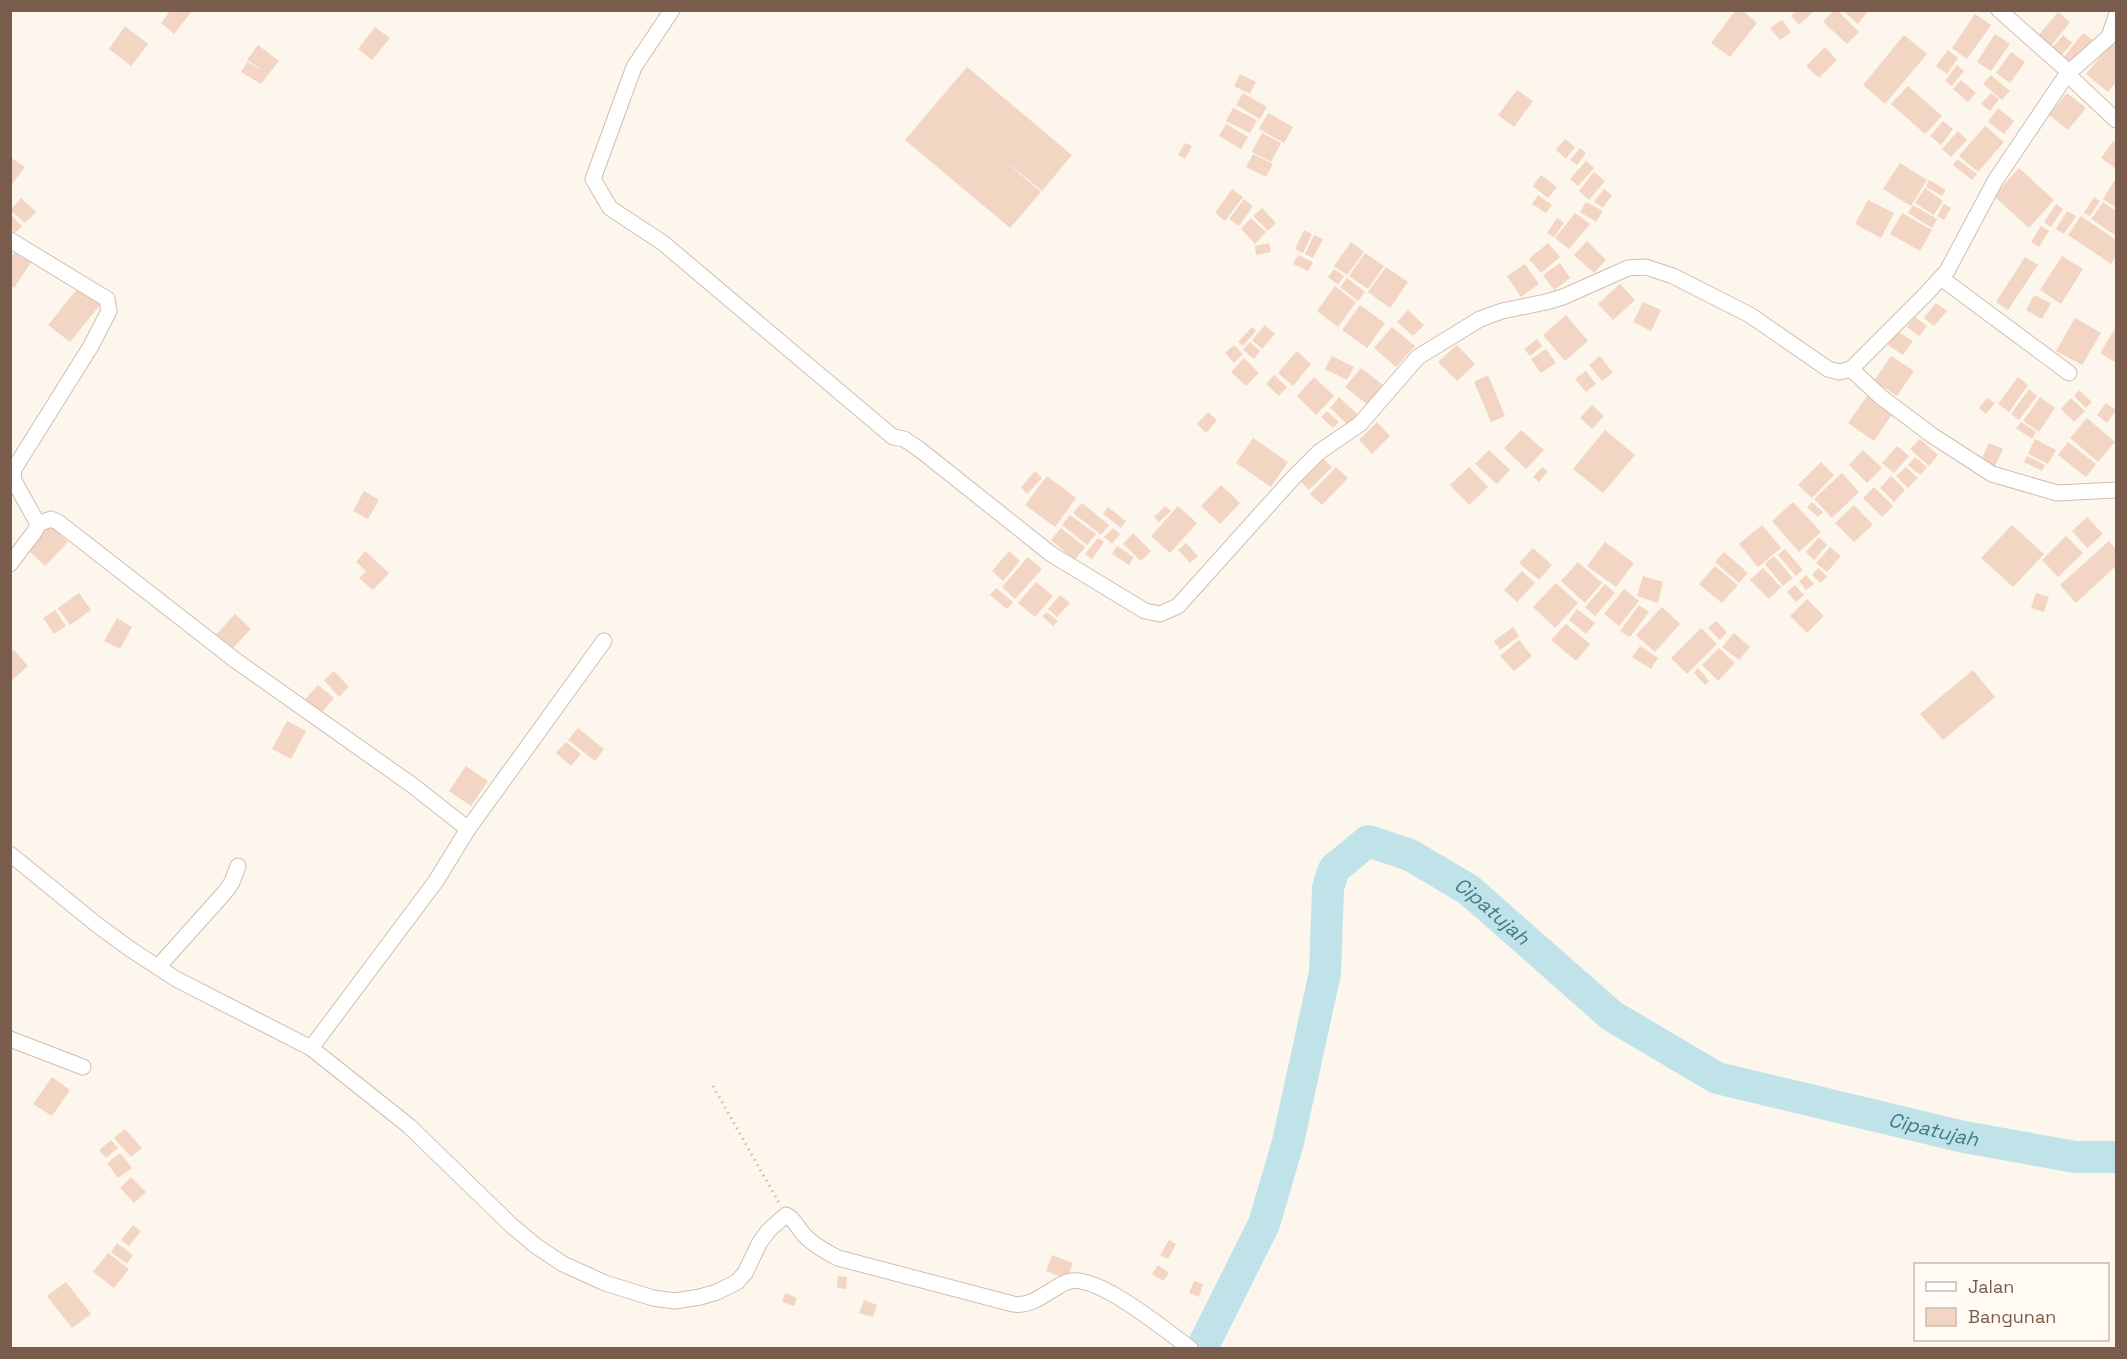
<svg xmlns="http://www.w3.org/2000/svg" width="2127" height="1359" viewBox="0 0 2127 1359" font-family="'Space Grotesk',sans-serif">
  <rect width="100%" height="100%" fill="#fdf6ec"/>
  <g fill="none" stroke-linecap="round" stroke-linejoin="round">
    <!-- river -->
    <path stroke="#bfe3e8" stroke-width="32" id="s1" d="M1202 1348 1264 1224 1288 1142 1325 973 1328 888 1334 869 1368 841 1410 855 1469 890 1612 1016 1717 1078 1964 1137 2075 1157H2116"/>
  </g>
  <!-- building -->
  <g fill="#f3d5c3">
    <polygon points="171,10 193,10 174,34 161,23"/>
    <polygon points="1736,10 1742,10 1757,23 1730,57 1711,43"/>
    <polygon points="1797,10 1815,10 1799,25 1791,16"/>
    <polygon points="1834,10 1837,10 1859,32 1847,44 1823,22"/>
    <polygon points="1842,10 1869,10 1858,24"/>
    <polygon points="2058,12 2070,22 2051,46 2038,36"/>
    <polygon points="1975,14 1991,25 1967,59 1952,48"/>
    <polygon points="1782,20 1791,32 1780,40 1770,28"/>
    <polygon points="125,26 148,44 131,66 109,49"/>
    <polygon points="375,27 390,38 372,60 358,49"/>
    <polygon points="2083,33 2093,40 2073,66 2063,58"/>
    <polygon points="1995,34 2010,44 1991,71 1977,62"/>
    <polygon points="1904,35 1927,54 1885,104 1863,85"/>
    <polygon points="2063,35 2072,43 2061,56 2052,48"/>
    <polygon points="2112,42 2116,46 2116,82 2108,92 2086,74"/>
    <polygon points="258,45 279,61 261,84 241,72 247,62 264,71 247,60"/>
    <polygon points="1825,47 1837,60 1819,78 1806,66"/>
    <polygon points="1948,50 1958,58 1947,74 1936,66"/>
    <polygon points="2011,52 2025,62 2010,83 1996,73"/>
    <polygon points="1957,65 1964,71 1952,86 1945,81"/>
    <polygon points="967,67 1072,155 1042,191 993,151 1041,192 1010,228 905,140"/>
    <polygon points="1240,74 1256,82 1250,94 1234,86"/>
    <polygon points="1991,75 2010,91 2002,100 1983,84"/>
    <polygon points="1961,80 1976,93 1968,102 1953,89"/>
    <polygon points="1908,86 1942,116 1925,134 1891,104"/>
    <polygon points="1517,90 1533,101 1514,127 1498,115"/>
    <polygon points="1243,93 1267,107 1260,119 1236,105"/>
    <polygon points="1991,93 1999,99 1990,111 1981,104"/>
    <polygon points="2067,93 2086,108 2068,130 2049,115"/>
    <polygon points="1233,108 1257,120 1250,133 1226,121"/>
    <polygon points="1998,108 2014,121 2004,134 1988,122"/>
    <polygon points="1268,113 1293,127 1284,143 1259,129"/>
    <polygon points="1943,121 1953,129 1941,145 1930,136"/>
    <polygon points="1226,124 1248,137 1241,149 1219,136"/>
    <polygon points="1985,126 2004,142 1978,172 1959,156"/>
    <polygon points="1958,131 1967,140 1951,157 1942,149"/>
    <polygon points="1262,133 1281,143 1271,162 1252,152"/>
    <polygon points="1565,139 1575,147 1566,159 1556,150"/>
    <polygon points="2114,140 2116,142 2116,169 2101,158"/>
    <polygon points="1185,143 1192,146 1185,159 1178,155"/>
    <polygon points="1580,148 1586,153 1577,165 1570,160"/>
    <polygon points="1253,154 1273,164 1266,177 1246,167"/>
    <polygon points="10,157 25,167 10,187"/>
    <polygon points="1957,159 1977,174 1972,180 1953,165"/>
    <polygon points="1586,161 1594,168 1578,186 1570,179"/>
    <polygon points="1900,163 1927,180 1911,206 1883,189"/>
    <polygon points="2019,168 2054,200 2029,228 1994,196"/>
    <polygon points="1594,172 1605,181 1589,200 1579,191"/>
    <polygon points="1541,175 1557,187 1548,198 1533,186"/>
    <polygon points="1929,180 1946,190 1942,196 1926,187"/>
    <polygon points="2114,181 2116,183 2116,208 2103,199"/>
    <polygon points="1925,188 1943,201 1934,215 1915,203"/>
    <polygon points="1232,189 1243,197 1225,221 1215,213"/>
    <polygon points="1604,189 1612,195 1603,208 1594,202"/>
    <polygon points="1538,195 1552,205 1546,213 1532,204"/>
    <polygon points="2094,197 2100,201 2090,216 2084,213"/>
    <polygon points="21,198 36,212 25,223 10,210"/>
    <polygon points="1244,199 1253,206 1239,226 1229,219"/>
    <polygon points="1868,200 1894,213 1881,238 1855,224"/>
    <polygon points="1586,202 1603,211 1596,222 1580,212"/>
    <polygon points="2103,202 2116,211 2116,236 2091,219"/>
    <polygon points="1944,204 1951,208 1944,220 1937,216"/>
    <polygon points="2056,204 2063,209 2051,227 2044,222"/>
    <polygon points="1913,205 1937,219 1932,228 1908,213"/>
    <polygon points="1262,208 1276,223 1268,231 1253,216"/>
    <polygon points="2067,211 2076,216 2064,234 2056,229"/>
    <polygon points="1575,213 1590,224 1569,249 1555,238"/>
    <polygon points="1902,213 1932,230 1920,251 1890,234"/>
    <polygon points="10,214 22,226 15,233 10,228"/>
    <polygon points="2081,216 2116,240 2116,256 2111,264 2068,235"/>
    <polygon points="1251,218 1266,232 1255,244 1241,229"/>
    <polygon points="1557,218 1564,223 1554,237 1547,233"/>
    <polygon points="2041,226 2049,231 2039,247 2031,242"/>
    <polygon points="1304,230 1312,234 1303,253 1295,249"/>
    <polygon points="1314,235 1323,239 1313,258 1305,254"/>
    <polygon points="1587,241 1606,260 1594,273 1574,255"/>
    <polygon points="1351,242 1364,252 1347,275 1334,266"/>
    <polygon points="1269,243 1271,252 1256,255 1255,246"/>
    <polygon points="1548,243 1560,257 1541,273 1529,259"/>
    <polygon points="16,250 32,261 14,288 10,285 10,258"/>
    <polygon points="1365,253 1384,266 1368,289 1349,276"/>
    <polygon points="1298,255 1313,262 1308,271 1293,264"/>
    <polygon points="2062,256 2083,269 2061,304 2040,290"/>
    <polygon points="2025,257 2038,265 2008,310 1996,302"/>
    <polygon points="1560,263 1570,278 1554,290 1543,275"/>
    <polygon points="1525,264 1539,284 1521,297 1507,276"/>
    <polygon points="1386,267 1408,282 1390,308 1368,292"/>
    <polygon points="1334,269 1344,276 1338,285 1328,277"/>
    <polygon points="1347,278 1365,292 1358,301 1340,287"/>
    <polygon points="1620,284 1635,300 1613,320 1598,304"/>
    <polygon points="1335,286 1356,302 1338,327 1317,311"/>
    <polygon points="78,288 100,305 70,342 48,325"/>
    <polygon points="2034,295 2051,303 2042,319 2026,310"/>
    <polygon points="1643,302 1661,310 1651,331 1633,322"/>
    <polygon points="1936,303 1947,311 1934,326 1924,318"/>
    <polygon points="1360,305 1385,323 1367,348 1342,330"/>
    <polygon points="1408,310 1424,325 1413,336 1397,322"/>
    <polygon points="1566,315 1588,341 1565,361 1543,335"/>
    <polygon points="1915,317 1927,326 1919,336 1907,327"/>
    <polygon points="2075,318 2101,333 2082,365 2056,351"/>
    <polygon points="1265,325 1275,334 1262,349 1252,340"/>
    <polygon points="1252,327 1256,331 1243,346 1238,342"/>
    <polygon points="1392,327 1415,346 1396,367 1374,348"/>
    <polygon points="2116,327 2116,363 2100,353"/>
    <polygon points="1897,331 1913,341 1903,355 1888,345"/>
    <polygon points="1537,339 1542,346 1530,356 1524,349"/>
    <polygon points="1250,342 1260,351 1254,359 1243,350"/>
    <polygon points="1234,345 1243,354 1234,363 1225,353"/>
    <polygon points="1457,345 1475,364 1457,381 1438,362"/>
    <polygon points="1546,349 1556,363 1541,373 1531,359"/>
    <polygon points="1297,351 1311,364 1293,386 1278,373"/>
    <polygon points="1332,356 1354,367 1347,380 1325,369"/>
    <polygon points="1600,356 1613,373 1602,381 1589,365"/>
    <polygon points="1891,356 1914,371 1897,396 1874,381"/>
    <polygon points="1244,358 1259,373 1246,386 1231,372"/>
    <polygon points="1361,368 1384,386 1368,405 1345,387"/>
    <polygon points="1586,371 1596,384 1586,392 1575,379"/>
    <polygon points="1274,375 1287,387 1279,396 1266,384"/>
    <polygon points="1488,375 1505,416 1491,422 1474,382"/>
    <polygon points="1314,377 1334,396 1316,415 1297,396"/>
    <polygon points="2018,377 2028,385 2009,412 1998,404"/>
    <polygon points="2029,389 2037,396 2019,420 2011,414"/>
    <polygon points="2079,390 2092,402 2086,408 2074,396"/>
    <polygon points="1867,396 1893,413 1874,441 1848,423"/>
    <polygon points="1339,397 1358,415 1348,425 1330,408"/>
    <polygon points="2040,397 2055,408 2039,432 2023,421"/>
    <polygon points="1987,398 1995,403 1986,414 1979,408"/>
    <polygon points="2071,398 2085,411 2074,422 2061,409"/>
    <polygon points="2106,403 2116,410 2107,423 2097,415"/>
    <polygon points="1592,405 1604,416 1592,429 1580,418"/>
    <polygon points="1327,411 1339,422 1333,428 1321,417"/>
    <polygon points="1208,412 1217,420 1206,433 1197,424"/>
    <polygon points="2087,418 2115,442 2098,462 2070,438"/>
    <polygon points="1377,422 1390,436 1372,454 1359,440"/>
    <polygon points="2021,422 2036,432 2032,439 2016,428"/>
    <polygon points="1521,430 1544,450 1526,469 1504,448"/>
    <polygon points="1605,430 1635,455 1603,493 1573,469"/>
    <polygon points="1253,438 1288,462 1271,487 1236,463"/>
    <polygon points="1920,439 1938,455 1929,466 1910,449"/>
    <polygon points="2035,439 2056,450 2048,464 2028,454"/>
    <polygon points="2068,442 2096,464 2086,477 2058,455"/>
    <polygon points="1989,443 2003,449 1995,466 1981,460"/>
    <polygon points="1897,446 1909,456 1894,473 1882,463"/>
    <polygon points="1489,450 1510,470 1497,484 1475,464"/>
    <polygon points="1863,450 1882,468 1867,483 1849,465"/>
    <polygon points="2027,456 2045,465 2042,471 2024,462"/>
    <polygon points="1915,457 1927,467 1920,475 1908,465"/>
    <polygon points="1324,459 1332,467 1309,490 1301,482"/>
    <polygon points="1821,462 1834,475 1812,498 1798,485"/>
    <polygon points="1336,467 1348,478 1322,505 1310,494"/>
    <polygon points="1469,467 1488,487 1469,505 1450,485"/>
    <polygon points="1542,467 1548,471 1539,482 1533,477"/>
    <polygon points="1906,467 1918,478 1908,488 1896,476"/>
    <polygon points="1035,471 1042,478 1027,494 1021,487"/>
    <polygon points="1842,473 1859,492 1832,518 1814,499"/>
    <polygon points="1047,476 1076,498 1055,527 1025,505"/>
    <polygon points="1891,476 1905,490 1894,502 1880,488"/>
    <polygon points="1221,485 1240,503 1220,524 1201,506"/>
    <polygon points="1874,487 1893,506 1882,517 1863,498"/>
    <polygon points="364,491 379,500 368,519 353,511"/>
    <polygon points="1793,502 1821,532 1799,552 1772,521"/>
    <polygon points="1812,502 1823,512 1818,517 1807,507"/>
    <polygon points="1082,503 1109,525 1101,535 1073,513"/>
    <polygon points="1854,505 1873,525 1854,542 1835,523"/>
    <polygon points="1165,506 1171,511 1159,522 1154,517"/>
    <polygon points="1178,506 1197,523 1170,553 1151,536"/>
    <polygon points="1108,507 1126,521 1121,528 1103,514"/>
    <polygon points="1070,515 1096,534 1087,545 1062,525"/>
    <polygon points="2087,517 2103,534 2087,548 2072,531"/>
    <polygon points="50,525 68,542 45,566 27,549"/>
    <polygon points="1762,525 1781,548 1758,567 1739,544"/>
    <polygon points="2012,525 2044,554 2013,587 1981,558"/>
    <polygon points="1061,528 1085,547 1075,560 1051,540"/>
    <polygon points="1113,528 1120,534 1112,544 1104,537"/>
    <polygon points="1133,533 1151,551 1141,561 1123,544"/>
    <polygon points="2066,536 2083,553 2058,577 2042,560"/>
    <polygon points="1819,537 1827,545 1814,560 1806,552"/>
    <polygon points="1098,538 1104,542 1092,559 1085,554"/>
    <polygon points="2109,541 2116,550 2116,566 2076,603 2060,585"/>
    <polygon points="1605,542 1634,563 1616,587 1587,566"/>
    <polygon points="1186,543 1198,556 1190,563 1178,550"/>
    <polygon points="1117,546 1134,557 1129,565 1112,554"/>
    <polygon points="1830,547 1841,556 1827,572 1816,563"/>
    <polygon points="1533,548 1552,565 1539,580 1519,563"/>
    <polygon points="1785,549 1803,570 1796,576 1778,555"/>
    <polygon points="365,551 389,573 373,590 359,578 366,571 356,562"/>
    <polygon points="1009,551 1020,561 1003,581 992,571"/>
    <polygon points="1724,552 1748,573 1739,583 1715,562"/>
    <polygon points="1774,556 1793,578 1783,586 1765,564"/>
    <polygon points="1028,557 1042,569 1015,599 1002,587"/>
    <polygon points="1578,562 1602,583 1585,603 1561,581"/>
    <polygon points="1715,566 1738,585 1722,603 1699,584"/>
    <polygon points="1763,568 1781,587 1769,599 1750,580"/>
    <polygon points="1818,568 1827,576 1821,583 1812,575"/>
    <polygon points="1522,571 1535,583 1517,602 1504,590"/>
    <polygon points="1806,575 1814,584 1806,590 1799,581"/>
    <polygon points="1643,576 1663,582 1658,603 1637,596"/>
    <polygon points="1036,582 1053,596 1035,617 1018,603"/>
    <polygon points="1556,583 1578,603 1555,628 1533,607"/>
    <polygon points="1605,584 1615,593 1595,616 1585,607"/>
    <polygon points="1795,585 1804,595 1796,602 1787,592"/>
    <polygon points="996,588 1013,602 1007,609 990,595"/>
    <polygon points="1624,589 1639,601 1619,626 1604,614"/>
    <polygon points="79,593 91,610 70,625 58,608"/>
    <polygon points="2036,593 2049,597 2044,612 2031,608"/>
    <polygon points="1060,595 1070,603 1057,617 1048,609"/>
    <polygon points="1807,599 1824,616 1807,633 1790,616"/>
    <polygon points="1639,605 1649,612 1630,637 1620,631"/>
    <polygon points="1662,607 1680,624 1655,652 1636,635"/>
    <polygon points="1577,609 1595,623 1586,634 1569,620"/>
    <polygon points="55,610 66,626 54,634 43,618"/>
    <polygon points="1047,612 1058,621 1053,626 1042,616"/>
    <polygon points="235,614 251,629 230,651 214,637"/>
    <polygon points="117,618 132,627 120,649 104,641"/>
    <polygon points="1716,621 1727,632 1720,640 1708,628"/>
    <polygon points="1566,624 1590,644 1576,661 1551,640"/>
    <polygon points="1513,627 1519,636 1500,650 1494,641"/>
    <polygon points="1701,628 1717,644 1687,674 1671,658"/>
    <polygon points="1734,633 1750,647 1739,660 1722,647"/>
    <polygon points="1519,640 1532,656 1514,671 1500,656"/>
    <polygon points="1640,646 1658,658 1651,669 1632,657"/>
    <polygon points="1719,648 1735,663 1718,681 1702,665"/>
    <polygon points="14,650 28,666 10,682 10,653"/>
    <polygon points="1698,668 1709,681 1705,685 1694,673"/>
    <polygon points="1973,670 1995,697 1943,740 1920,714"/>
    <polygon points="334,671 349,687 339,697 324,680"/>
    <polygon points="318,685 334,698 321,713 305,699"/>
    <polygon points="287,721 306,731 291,759 272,749"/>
    <polygon points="578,728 604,749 595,761 568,740"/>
    <polygon points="566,742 581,754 571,766 556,753"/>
    <polygon points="466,766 488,781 471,806 449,791"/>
    <polygon points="52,1077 70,1090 52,1116 33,1104"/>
    <polygon points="125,1129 142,1148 131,1157 114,1138"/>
    <polygon points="111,1140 118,1148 106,1158 99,1150"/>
    <polygon points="120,1153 132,1168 118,1178 107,1163"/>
    <polygon points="131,1177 146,1192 134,1203 120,1188"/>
    <polygon points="133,1225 141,1231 129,1246 121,1240"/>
    <polygon points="1169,1240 1176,1244 1168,1259 1160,1255"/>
    <polygon points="117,1243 133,1255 127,1264 111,1252"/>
    <polygon points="108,1253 129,1269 114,1288 93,1272"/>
    <polygon points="1052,1255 1073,1263 1067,1279 1046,1271"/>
    <polygon points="1158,1265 1169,1273 1163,1281 1152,1274"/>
    <polygon points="838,1276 847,1277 846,1289 837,1288"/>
    <polygon points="1194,1281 1203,1284 1199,1297 1189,1293"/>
    <polygon points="66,1282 91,1314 72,1328 47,1296"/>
    <polygon points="785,1293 797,1298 794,1306 782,1302"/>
    <polygon points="864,1300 877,1305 873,1317 859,1313"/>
  </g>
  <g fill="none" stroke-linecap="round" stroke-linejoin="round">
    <!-- street casing -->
    <g stroke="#d1beb0" stroke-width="17">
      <g id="street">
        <polyline points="672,10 634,67 593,179 610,208 663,243 893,437 904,439 919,449 1051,554 1145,611 1160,614 1178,606 1293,478 1319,452 1360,424 1418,357 1480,319 1502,311 1546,302 1563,297 1628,268 1646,267 1673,276 1750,315 1828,369 1839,372 1851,369 1926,294 1947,271 1995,181 2067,74 2109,37 2116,16"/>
        <polyline points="1999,10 2069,72"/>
        <polyline points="2067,74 2116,120"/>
        <polyline points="10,240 107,299 109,311 91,346 14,469 13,479 38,524 35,531 10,564"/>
        <polyline points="1941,278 2069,373"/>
        <polyline points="1851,369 1881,397 1933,436 1992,474 2057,493 2116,490"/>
        <polyline points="38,524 51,519 58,522 235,660 412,785 468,829"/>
        <path d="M10 854 96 924 130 949 176 979 311 1048 409 1126 511 1225 536 1246 563 1264 605 1283 653 1298 675 1301 700 1297 717 1292 737 1282 745 1273 760 1242 769 1230 786 1215C795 1219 798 1229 805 1236 815 1246 826 1252 838 1258L1013 1304C1033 1308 1049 1289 1067 1282 1095 1271 1166 1331 1190 1348"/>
        <polyline points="158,967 226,891 232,882 238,866"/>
        <polyline points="10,1039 83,1067"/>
        <polyline points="311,1048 436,881 468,829 604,641"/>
      </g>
    </g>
    <!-- path -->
    <polyline stroke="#d9b8a5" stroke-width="3" stroke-dasharray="1.5 4.5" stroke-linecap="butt" points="713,1086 779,1203"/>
    <!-- street -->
    <use href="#street" stroke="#fff" stroke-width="15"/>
  </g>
  <g text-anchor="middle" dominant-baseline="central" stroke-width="6" stroke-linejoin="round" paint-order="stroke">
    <!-- water labels -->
    <g font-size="20" font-style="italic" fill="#437c86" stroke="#fffaf3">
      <text stroke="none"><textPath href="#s1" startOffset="690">Cipatujah</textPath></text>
      <text stroke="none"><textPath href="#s1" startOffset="1194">Cipatujah</textPath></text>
    </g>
  </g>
  <!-- border -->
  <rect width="2127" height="1359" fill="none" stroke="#7a5c4d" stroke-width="24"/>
  <!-- legend -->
  <rect x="1914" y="1263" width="195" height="78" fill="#fffaf3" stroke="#cabbb1" stroke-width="1.5"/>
  <rect x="1926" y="1282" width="30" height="9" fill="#ffffff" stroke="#cabbb1" stroke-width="1.5"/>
  <text x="1968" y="1293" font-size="18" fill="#7a5c4d">Jalan</text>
  <rect x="1926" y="1308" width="30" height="18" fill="#f3d5c3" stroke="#cabbb1" stroke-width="1.5"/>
  <text x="1968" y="1323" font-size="18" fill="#7a5c4d">Bangunan</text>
</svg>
